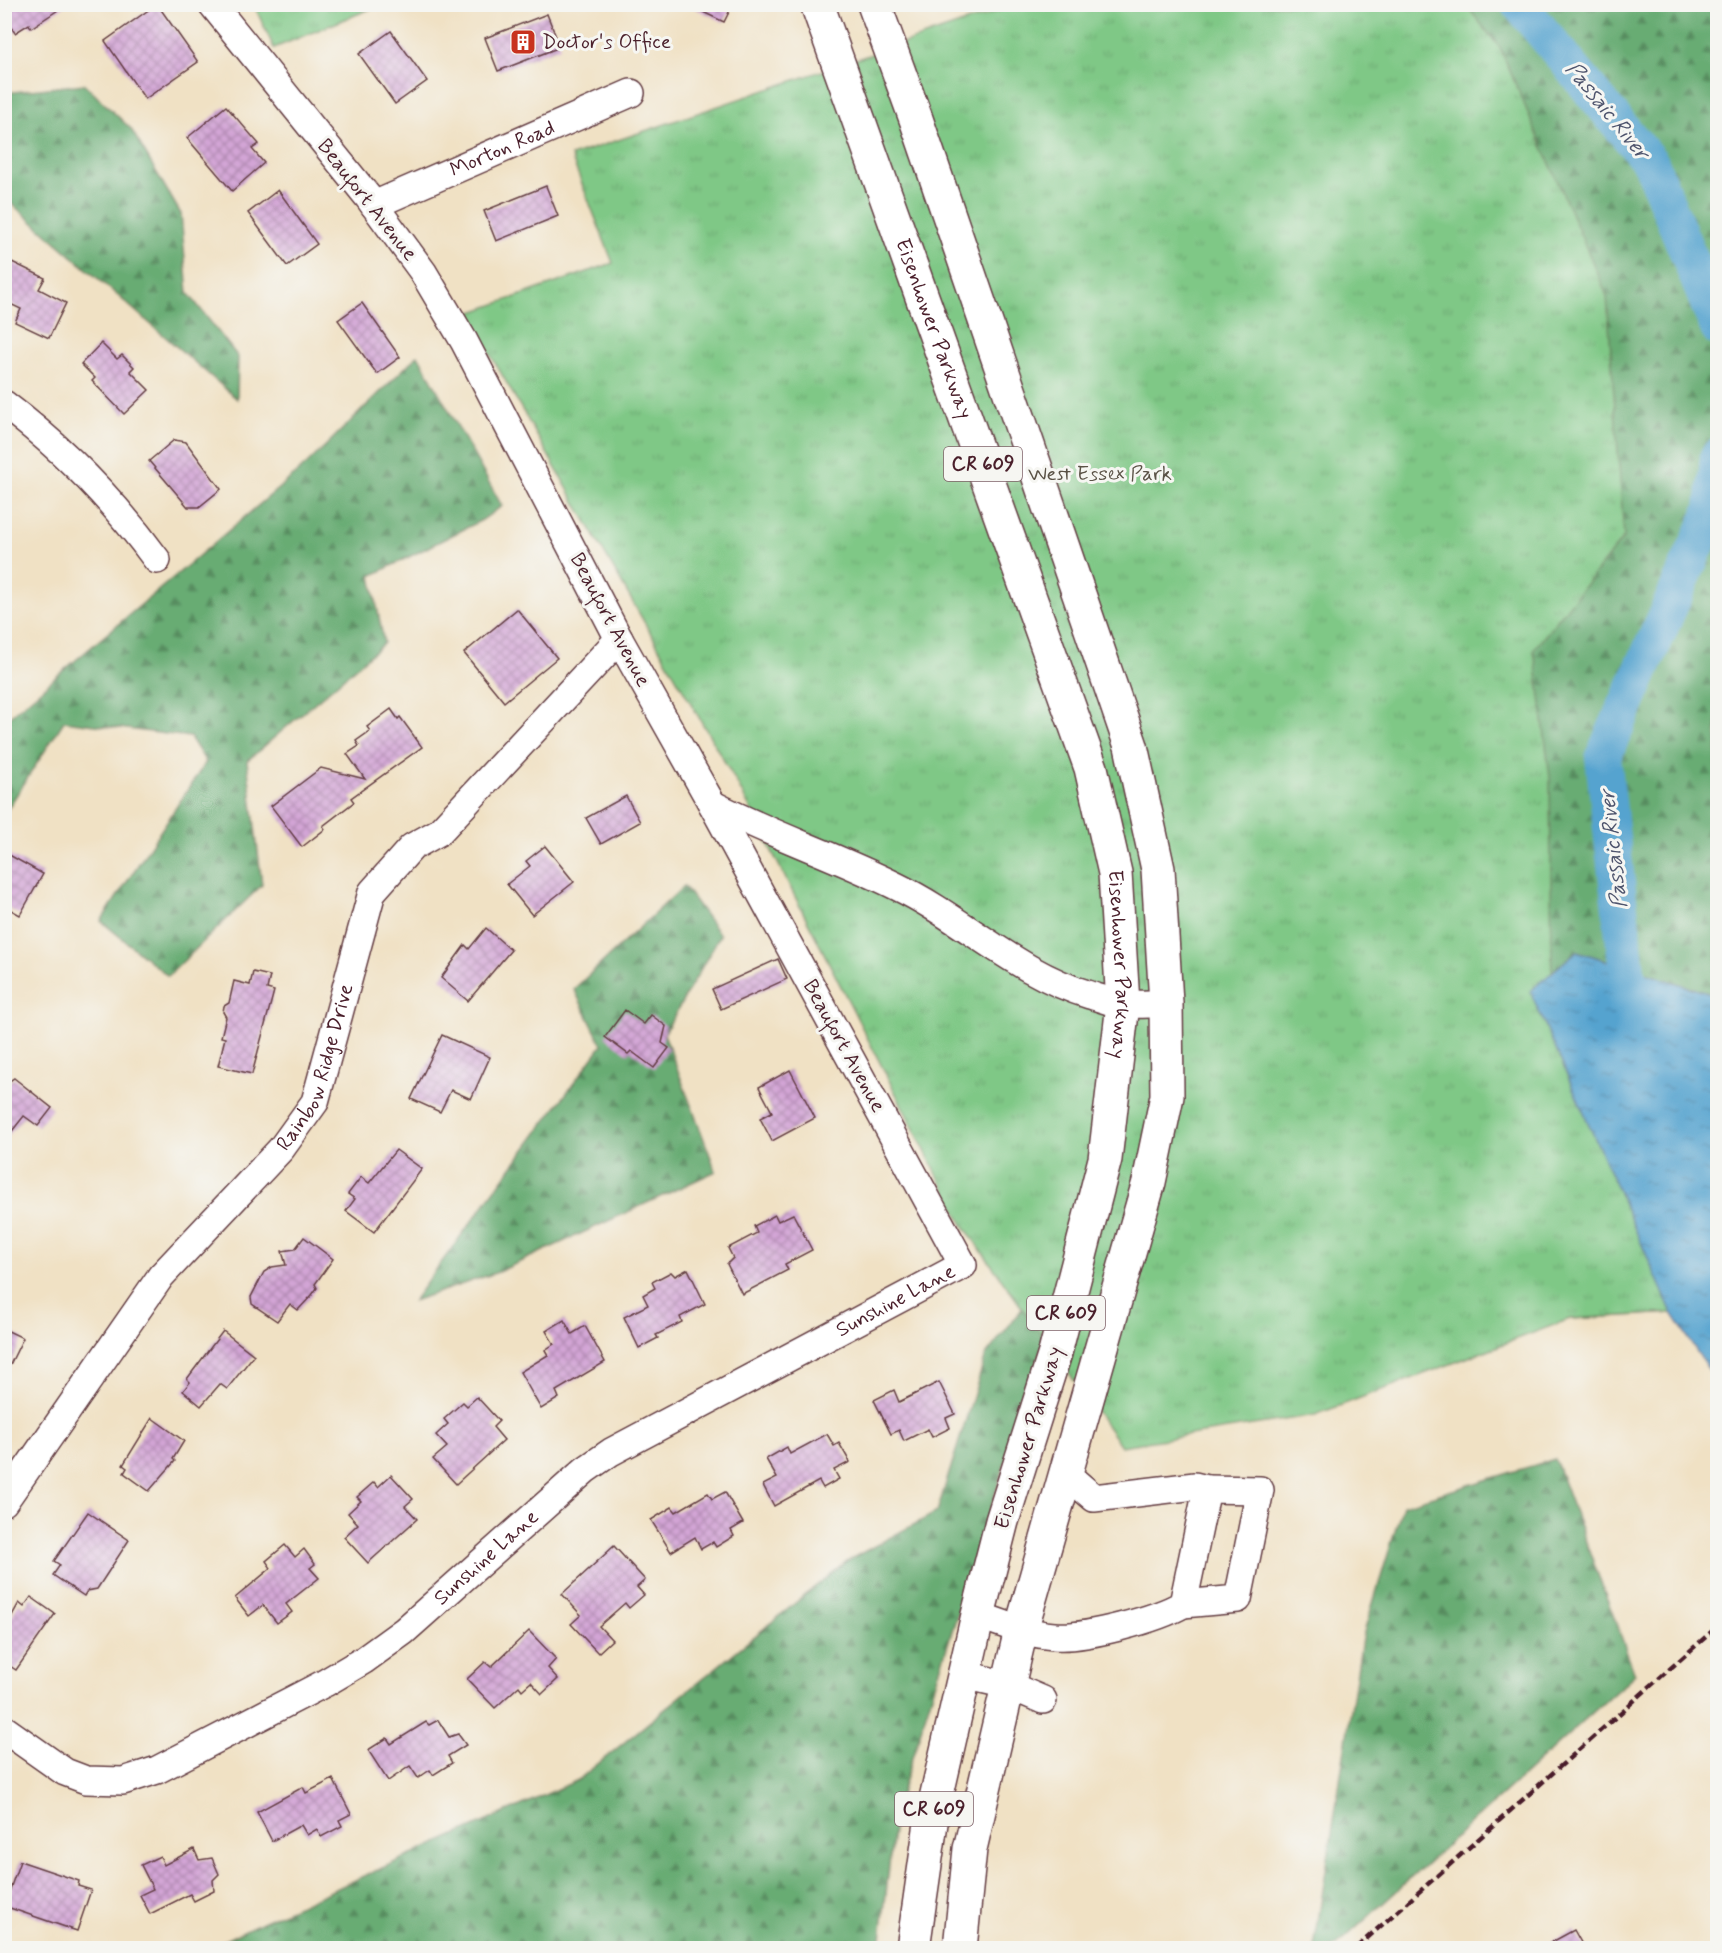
<svg xmlns="http://www.w3.org/2000/svg" width="1722" height="1953" viewBox="0 0 1722 1953" font-family="Mynerve,sans-serif">
  <defs>
    <pattern id="forest-firs" width="22" height="20" patternUnits="userSpaceOnUse" patternTransform="scale(1.5)"><rect width="22" height="20" fill="#67ac73"/><path d="M5 1l3.5 6h-7zM16 11l3.5 6h-7z" fill="#578b5f"/></pattern>
    <pattern id="park-tufts" width="24" height="20" patternUnits="userSpaceOnUse" patternTransform="scale(1.5)"><rect width="24" height="20" fill="#7fc886"/><path d="M3 7l-1-3M5 7V3M7 7l1-3M15 17l-1-3M17 17v-4M19 17l1-3" fill="none" stroke="#6fab74"/></pattern>
    <pattern id="water-ripples" width="26" height="14" patternUnits="userSpaceOnUse" patternTransform="scale(1.5)"><rect width="26" height="14" fill="#55a3cf"/><path d="M2 4q2-2 4 0t4 0M15 11q2-2 4 0t4 0" fill="none" stroke="#4884a8"/></pattern>
    <pattern id="building-cross-hatch" width="8" height="8" patternUnits="userSpaceOnUse" patternTransform="scale(1.5)"><rect width="8" height="8" fill="#d3a5d6"/><path d="M0 0l8 8M0 8l8-8" fill="none" stroke="#ad86ae"/></pattern>
  </defs>
  <rect width="100%" height="100%" fill="#f6f6f2"/>
  <filter id="ink" filterUnits="userSpaceOnUse"><feTurbulence type="fractalNoise" baseFrequency=".0167" numOctaves="2"/><feDisplacementMap in="SourceGraphic" scale="12" xChannelSelector="R" yChannelSelector="G"/><feConvolveMatrix kernelMatrix="1 2 1 2 8 2 1 2 1" color-interpolation-filters="sRGB"/></filter>
  <filter id="wash" filterUnits="userSpaceOnUse"><feTurbulence type="fractalNoise" baseFrequency=".008" numOctaves="4" result="noise"/><feDisplacementMap in="SourceGraphic" scale="24" xChannelSelector="R" yChannelSelector="G"/><feGaussianBlur stdDeviation="1.35" result="paint"/><feColorMatrix in="noise" values="0 0 0 0 0 0 0 0 0 0 0 0 0 0 0 0 0 1.4 0 .05"/><feComposite in="paint" operator="in"/></filter>
  <g filter="url(#wash)">
    <rect width="100%" height="100%" fill="#f0e1c4"/>
    <!-- forest -->
    <g fill="url(#forest-firs)" stroke="#58664f" stroke-width="1.5">
      <polygon points="1092,5 1717,5 1717,996 1577,951 1531,991 1672,1313 1570,1319"/>
      <polygon points="84,84 131,129 181,214 188,293 238,357 237,399 5,198 5,93"/>
      <polygon points="418,355 502,506 482,520 371,576 384,643 247,761 262,885 168,976 101,921 206,762 190,737 64,721 5,813 5,720 306,465"/>
      <polygon points="684,886 720,935 664,1034 716,1171 498,1272 413,1301 602,1045 574,989"/>
      <polygon points="1093,1035 1043,1342 895,1812 880,1948 209,1948 262,1922 578,1780 847,1561 937,1512 986,1355 1029,1300"/>
      <polygon points="1555,1459 1635,1674 1334,1948 1314,1948 1362,1639 1403,1505"/>
    </g>
    <!-- park -->
    <g fill="url(#park-tufts)" stroke="#647458" stroke-width="1.5">
      <polygon points="254,5 380,5 274,48"/>
      <polygon points="1016,5 1466,5 1500,48 1607,296 1624,537 1534,649 1550,777 1552,981 1672,1313 1570,1319 1315,1415 1121,1446 963,1225 739,787 467,314 613,263 571,156"/>
    </g>
    <!-- water -->
    <polygon fill="url(#water-ripples)" stroke="#50617d" stroke-width="1.5" points="1577,951 1717,996 1717,1383 1672,1313 1530,991"/>
    <g fill="none" stroke-linecap="round" stroke-linejoin="round">
      <!-- river -->
      <g stroke="#55a3cf" stroke-width="36">
        <polyline points="1519,4 1651,163 1718,328"/>
        <polyline points="1632,1016 1603,757 1713,509 1718,456"/>
      </g>
    </g>
    <g id="blocks">
      <!-- building -->
      <g fill="url(#building-cross-hatch)">
        <polygon points="4,4 67,4 31,28 29,24 15,33 4,17"/>
        <polygon points="157,4 198,62 145,99 105,41"/>
        <polygon points="686,4 733,4 724,22"/>
        <polygon points="547,14 560,47 498,71 485,38"/>
        <polygon points="391,31 427,81 395,104 359,54"/>
        <polygon points="226,106 259,144 252,149 264,163 232,191 187,138"/>
        <polygon points="546,186 558,216 496,241 484,211"/>
        <polygon points="278,190 317,244 287,266 248,213"/>
        <polygon points="12,262 45,278 39,289 66,303 49,338 15,322 21,309 4,301 4,277"/>
        <polygon points="362,303 400,357 377,374 338,320"/>
        <polygon points="101,343 117,359 122,355 134,367 130,371 149,390 124,414 92,381 95,378 81,364"/>
        <polygon points="174,440 186,442 221,489 199,507 188,507 149,461"/>
        <polygon points="517,609 557,658 504,702 464,653"/>
        <polygon points="391,709 398,719 400,717 422,747 351,798 354,802 323,826 325,829 302,847 271,806 321,768 365,779 347,754 359,746 356,741 370,731 367,727"/>
        <polygon points="626,796 640,822 601,844 586,818"/>
        <polygon points="545,846 574,882 532,915 507,884 530,866 526,861"/>
        <polygon points="4,852 43,874 20,915 4,906"/>
        <polygon points="486,928 511,950 468,1001 441,978 465,945 469,949"/>
        <polygon points="778,959 787,979 721,1009 712,989"/>
        <polygon points="253,972 270,976 267,989 274,991 252,1074 218,1066 225,1038 221,1037 226,1017 223,1012 224,1006 229,1003 234,981 250,985"/>
        <polygon points="625,1010 644,1024 651,1015 666,1026 662,1043 669,1048 654,1068 631,1051 628,1054 605,1037"/>
        <polygon points="442,1035 490,1057 471,1099 451,1090 440,1112 411,1099"/>
        <polygon points="790,1070 815,1118 772,1141 760,1118 772,1112 759,1087"/>
        <polygon points="14,1078 52,1108 38,1126 24,1116 4,1141 4,1085"/>
        <polygon points="396,1150 422,1169 374,1232 346,1211 355,1199 348,1194 361,1177 369,1183"/>
        <polygon points="793,1214 812,1250 785,1264 788,1270 742,1294 727,1264 733,1258 728,1248 757,1233 754,1226 775,1215 778,1221"/>
        <polygon points="304,1237 333,1259 315,1284 317,1288 312,1295 298,1310 290,1304 277,1321 252,1304 251,1297 264,1272 272,1267 286,1265 282,1251 295,1249"/>
        <polygon points="688,1269 705,1304 680,1317 682,1322 656,1335 658,1338 639,1348 624,1317 648,1305 643,1295 655,1288 652,1282 671,1272 675,1276"/>
        <polygon points="564,1320 572,1334 585,1326 605,1362 556,1391 559,1398 541,1409 520,1372 548,1355 545,1350 554,1344 546,1331"/>
        <polygon points="4,1329 23,1338 4,1377"/>
        <polygon points="223,1331 254,1355 227,1389 220,1384 201,1406 183,1391 190,1382 187,1379"/>
        <polygon points="939,1382 955,1414 946,1418 950,1428 932,1437 928,1429 904,1441 899,1430 891,1434 874,1400 894,1390 899,1402"/>
        <polygon points="477,1397 499,1421 493,1427 504,1440 456,1484 433,1459 447,1447 436,1435 448,1424 444,1419 463,1402 467,1406"/>
        <polygon points="152,1418 184,1441 173,1459 175,1461 149,1491 124,1473 127,1468 123,1465"/>
        <polygon points="827,1434 834,1446 839,1443 850,1462 834,1470 839,1479 823,1488 819,1481 774,1506 763,1485 777,1478 766,1459 787,1447 790,1454"/>
        <polygon points="391,1475 413,1499 405,1506 417,1519 368,1563 344,1537 358,1524 348,1513 361,1501 357,1497 374,1482 378,1487"/>
        <polygon points="725,1492 743,1523 731,1530 734,1536 716,1547 713,1542 701,1549 695,1537 671,1552 651,1520 672,1507 676,1512 708,1493 712,1499"/>
        <polygon points="88,1512 129,1540 97,1589 87,1591 84,1596 53,1575 60,1565 54,1561"/>
        <polygon points="285,1545 295,1557 304,1549 315,1564 310,1568 319,1578 286,1604 292,1612 277,1623 263,1605 249,1616 235,1598 271,1568 266,1561"/>
        <polygon points="614,1546 645,1580 637,1587 644,1595 629,1608 625,1603 599,1626 612,1640 598,1653 571,1624 581,1615 562,1594"/>
        <polygon points="31,1597 55,1614 16,1670 4,1662 4,1630 19,1603 24,1607"/>
        <polygon points="529,1631 556,1659 548,1668 558,1679 542,1694 531,1682 522,1690 519,1686 495,1708 467,1679 485,1662 491,1667"/>
        <polygon points="438,1720 449,1737 458,1734 466,1745 448,1756 452,1763 433,1775 430,1770 418,1778 410,1766 388,1781 368,1750 387,1738 391,1744 426,1722 429,1725"/>
        <polygon points="333,1779 351,1814 339,1820 342,1826 321,1837 317,1829 307,1835 301,1825 272,1841 257,1812 303,1787 306,1793"/>
        <polygon points="194,1849 199,1860 212,1858 219,1874 213,1880 214,1891 194,1901 190,1894 150,1914 140,1895 153,1889 141,1865 160,1856 164,1865"/>
        <polygon points="20,1861 79,1881 78,1886 91,1890 77,1931 4,1906"/>
        <polygon points="1574,1930 1584,1948 1541,1948"/>
      </g>
    </g>
  </g>
  <g filter="url(#ink)">
    <use href="#blocks" fill-opacity="0" stroke="#633c42" stroke-width="1.5"/>
    <g fill="none" stroke-linecap="round" stroke-linejoin="round">
      <!-- minor casing -->
      <g stroke="#633c42" stroke-width="30">
        <g id="minor">
          <path id="s1" d="M374 205 631 93"/>
          <path d="M4 404C64 449 113 500 157 560"/>
          <path d="M712 804C772 835 836 856 896 886 964 919 1016 973 1090 995 1101 998 1114 1004 1125 1004 1139 1005 1153 1004 1166 1003"/>
          <path id="s2" d="M4 1502 161 1276 281 1149 315 1102 372 892 412 847 439 832 619 639"/>
          <polyline points="1183,1604 1238,1599 1260,1490 1207,1489"/>
          <path d="M978 1615C1003 1624 1028 1634 1054 1636 1084 1639 1158 1619 1183 1604L1207 1489 1195 1486 1094 1498 1066 1474"/>
          <polyline points="964,1675 1008,1685 1043,1700"/>
          <path id="s3" d="M4 1729 65 1772 86 1780 123 1781 157 1770 325 1683 364 1660 404 1631 585 1470 611 1452 963 1265 712 804 619 639 464 341 423 272 368 197 212 4"/>
        </g>
      </g>
      <!-- major casing -->
      <g stroke="#633c42" stroke-width="36">
        <g id="major">
          <path id="s4" d="M817 4 1091 768 1115 873 1123 1004 1105 1159 1055 1353 1002 1521 978 1615 932 1816 913 1948"/>
          <polyline points="874,4 916,119 1131,746 1158,869 1166,1003 1167,1096 1149,1182 1021,1630 970,1849 960,1948"/>
        </g>
      </g>
      <!-- minor -->
      <use href="#minor" stroke="#fff" stroke-width="27"/>
      <!-- major -->
      <use href="#major" stroke="#fff" stroke-width="33"/>
      <!-- rail -->
      <polyline stroke="#4a1f2b" stroke-width="4.5" stroke-dasharray="9 4.5" stroke-linecap="butt" points="1356,1948 1718,1626"/>
    </g>
  </g>
  <!-- icons -->
  <defs>
    <g id="building-square" transform="scale(1.35)"><rect x="-9" y="-9" width="18" height="18" rx="4" fill="#c8321e" stroke="#f6f6f2"/><path d="M-4-6H4V6H1V3H-1V6H-4ZM-2.5-4.3h1.7v1.8h-1.7ZM.8-4.3h1.7v1.8H.8ZM-2.5-1h1.7V.8h-1.7ZM.8-1h1.7V.8H.8Z" fill="#fff"/></g>
  </defs>
  <g fill-rule="evenodd">
    <use href="#building-square" x="523" y="42"/>
  </g>
  <g text-anchor="middle" dominant-baseline="central" stroke-width="6" stroke-linejoin="round" paint-order="stroke">
    <!-- shield labels -->
    <g fill="#f6f6f2" stroke="#7e6067" stroke-width="1.5">
      <rect x="944" y="447" width="78" height="34" rx="4.5"/>
      <rect x="1027" y="1296" width="78" height="34" rx="4.5"/>
      <rect x="895" y="1792" width="78" height="34" rx="4.5"/>
    </g>
    <g font-size="20" font-weight="bold" fill="#4a1f2b">
      <text x="983" y="464">CR 609</text>
      <text x="1066" y="1313">CR 609</text>
      <text x="934" y="1809">CR 609</text>
    </g>
    <!-- poi labels -->
    <g font-size="21" fill="#4a1f2b" stroke="#f6f6f2" text-anchor="start">
      <text x="542" y="42">Doctor's Office</text>
    </g>
    <!-- street labels -->
    <g font-size="21" fill="#4a1f2b" stroke="#f6f6f2">
      <text stroke="none"><textPath href="#s1" startOffset="140">Morton Road</textPath></text>
      <text transform="translate(367 200) rotate(52)">Beaufort Avenue</text>
      <text stroke="none"><textPath href="#s4" startOffset="345">Eisenhower Parkway</textPath></text>
      <text transform="translate(610 620) rotate(62)">Beaufort Avenue</text>
      <text stroke="none"><textPath href="#s4" startOffset="1011">Eisenhower Parkway</textPath></text>
      <text transform="translate(844 1046) rotate(61)">Beaufort Avenue</text>
      <text stroke="none"><textPath href="#s2" startOffset="540">Rainbow Ridge Drive</textPath></text>
      <text stroke="none"><textPath href="#s3" startOffset="1050">Sunshine Lane</textPath></text>
      <text transform="translate(1029 1438) rotate(-73)">Eisenhower Parkway</text>
      <text stroke="none"><textPath href="#s3" startOffset="564">Sunshine Lane</textPath></text>
    </g>
    <!-- park labels -->
    <g font-size="21" fill="#5a5246" stroke="#f6f6f2">
      <text x="1100" y="474">West Essex Park</text>
    </g>
    <!-- water labels -->
    <g font-size="22" font-style="italic" fill="#4e546d" stroke="#f6f6f2">
      <text transform="translate(1607 111) rotate(51)">Passaic River</text>
      <text transform="translate(1614 849) rotate(-96)">Passaic River</text>
    </g>
  </g>
  <!-- margin -->
  <rect width="1722" height="1953" fill="none" stroke="#f6f6f2" stroke-width="24"/>
</svg>
